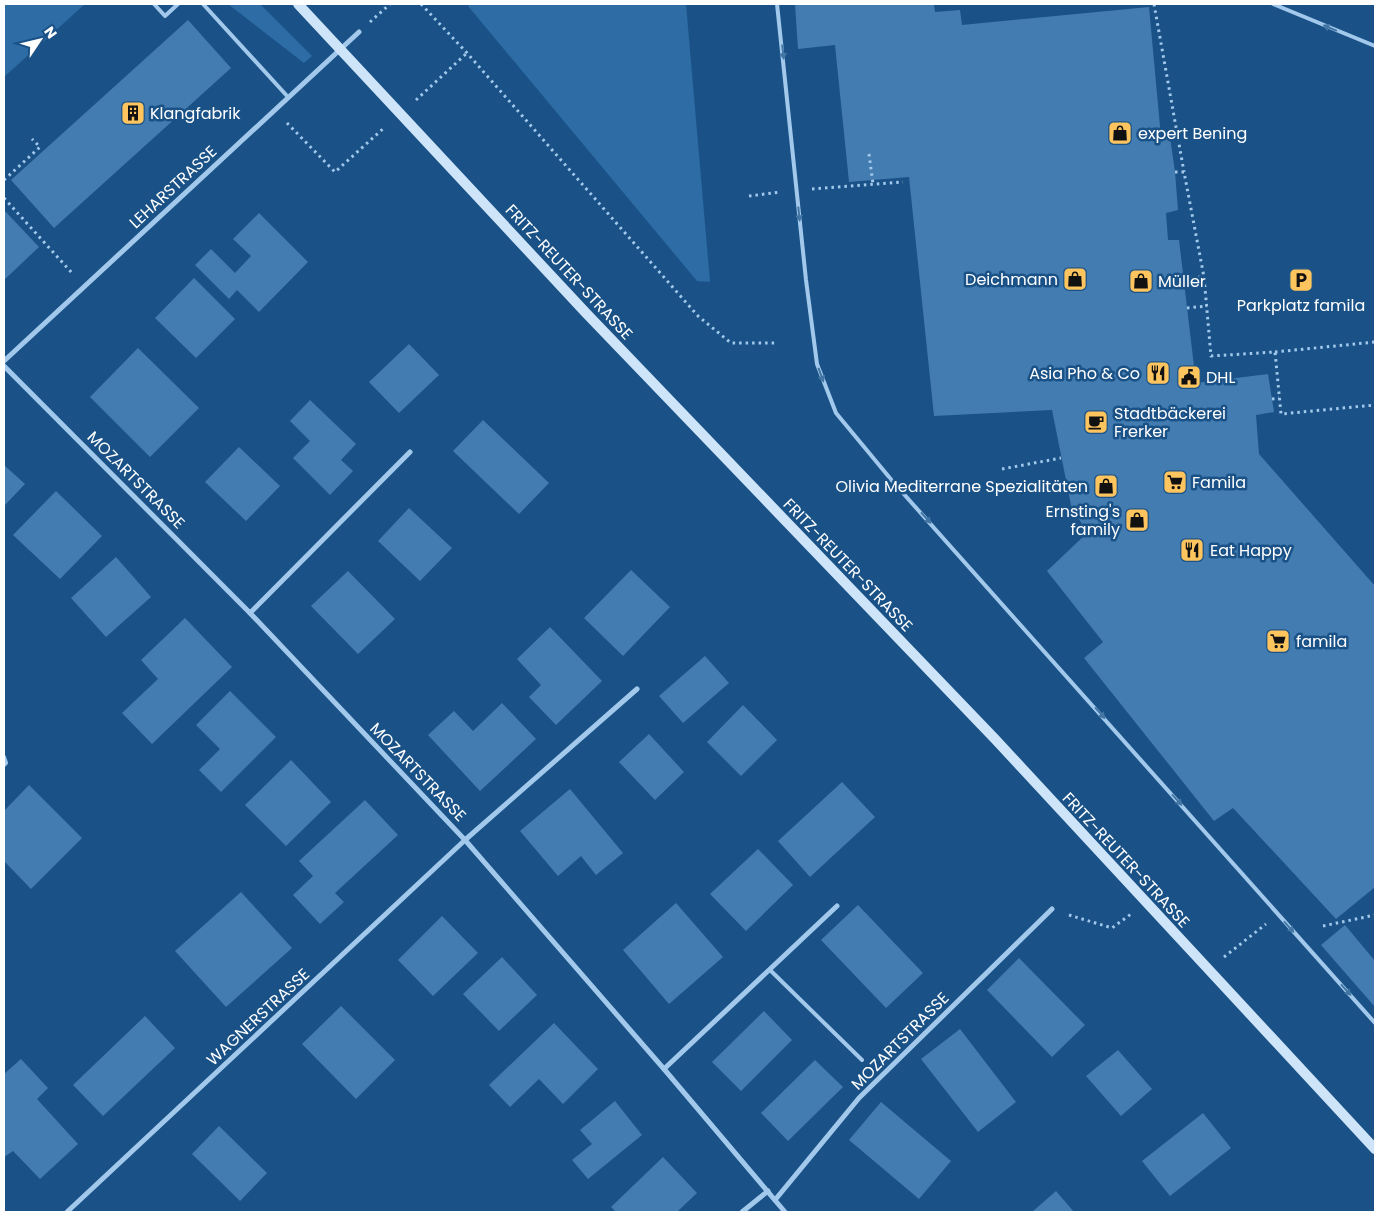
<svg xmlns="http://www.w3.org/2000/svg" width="1379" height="1216" viewBox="0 0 1379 1216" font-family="Poppins,sans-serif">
  <rect width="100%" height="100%" fill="#1a5287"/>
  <!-- green -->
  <g fill="#2d6ca5">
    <polygon points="4,4 85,4 4,77"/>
    <polygon points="228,4 260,4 312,56 304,63"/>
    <polygon points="471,4 686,4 710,282 697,281 468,6"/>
  </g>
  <!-- building -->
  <g fill="#437cb0">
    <polygon points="795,4 934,4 935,12 960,10 962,25 1149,7 1161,137 1170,137 1175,172 1178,210 1166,213 1168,240 1179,240 1196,383 1268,374 1274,412 1256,415 1259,454 1375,586 1375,887 1336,919 1233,808 1214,821 1084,658 1103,642 1047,571 1087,533 1071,505 1052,410 934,416 909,177 849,182 835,45 798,49"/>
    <polygon points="188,20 231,68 54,228 11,180"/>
    <polygon points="4,210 39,247 4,280"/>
    <polygon points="259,213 308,262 259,312 237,290 229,299 195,265 211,249 235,273 251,256 233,239"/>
    <polygon points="194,278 235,319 196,358 155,318"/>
    <polygon points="409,344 439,375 399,413 369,382"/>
    <polygon points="138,348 199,408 150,457 90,397"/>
    <polygon points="310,400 356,444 341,460 353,471 330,495 293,458 310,441 290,421"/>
    <polygon points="483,420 549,483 519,514 453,451"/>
    <polygon points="239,447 280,486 246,521 205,482"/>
    <polygon points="4,465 25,484 4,506"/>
    <polygon points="56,491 102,536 60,579 13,535"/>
    <polygon points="409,508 452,548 420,581 378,541"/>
    <polygon points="116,557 151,597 106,637 71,598"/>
    <polygon points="631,570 670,607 623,656 584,618"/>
    <polygon points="348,571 395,619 358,654 311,606"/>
    <polygon points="185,618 232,667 152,744 122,713 158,679 141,660"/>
    <polygon points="550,627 602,681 556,725 529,697 541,685 517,659"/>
    <polygon points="705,656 729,683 683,723 659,696"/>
    <polygon points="230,691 276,737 221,792 199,770 220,749 196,725"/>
    <polygon points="502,703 536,739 480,791 428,735 454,711 473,731"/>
    <polygon points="743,705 777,740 741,776 707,742"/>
    <polygon points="649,734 684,772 655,800 619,762"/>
    <polygon points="291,760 331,802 286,846 245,805"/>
    <polygon points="842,782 875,817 810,877 778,841"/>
    <polygon points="29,785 82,838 31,889 4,861 4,811"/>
    <polygon points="570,789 623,853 596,875 581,856 558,876 520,831"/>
    <polygon points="365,800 398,835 335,893 344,902 320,924 293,895 313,876 299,861"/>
    <polygon points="758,849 793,885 746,931 710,894"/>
    <polygon points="241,892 292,948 226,1007 175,951"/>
    <polygon points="676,903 723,957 669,1004 623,950"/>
    <polygon points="858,905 923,973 886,1008 821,940"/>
    <polygon points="442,916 478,953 433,996 398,960"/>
    <polygon points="1345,925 1375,961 1375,1007 1321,945"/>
    <polygon points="502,957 537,995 499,1031 463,994"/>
    <polygon points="1019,958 1085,1025 1052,1057 987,990"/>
    <polygon points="341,1006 395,1060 356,1099 302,1044"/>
    <polygon points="764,1011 792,1040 741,1091 712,1062"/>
    <polygon points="145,1016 175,1048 103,1116 73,1085"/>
    <polygon points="554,1023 598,1069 563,1104 539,1079 510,1107 489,1085"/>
    <polygon points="960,1029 1016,1102 978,1132 921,1059"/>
    <polygon points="1118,1050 1152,1089 1121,1116 1086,1076"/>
    <polygon points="21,1059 48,1088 37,1099 78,1144 40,1179 13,1151 4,1157 4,1074"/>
    <polygon points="815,1060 843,1087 788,1141 761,1113"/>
    <polygon points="615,1101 642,1135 588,1179 572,1160 592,1144 580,1130"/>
    <polygon points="881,1102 951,1161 919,1199 849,1140"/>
    <polygon points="1203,1113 1231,1148 1170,1196 1142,1161"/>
    <polygon points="219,1126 267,1173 240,1201 192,1154"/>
    <polygon points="663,1157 697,1193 677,1212 616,1212 611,1207"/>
    <polygon points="1056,1191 1074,1212 1032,1212"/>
  </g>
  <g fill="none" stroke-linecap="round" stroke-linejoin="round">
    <!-- path -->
    <g stroke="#a2c9ec" stroke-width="3" stroke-dasharray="2.5 4" stroke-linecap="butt">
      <polyline points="421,4 467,53 698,316 731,343 775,343"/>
      <polyline points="1154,4 1184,172"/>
      <polyline points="370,22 390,4"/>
      <polyline points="416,100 467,53"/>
      <polyline points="287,123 335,172 385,127"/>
      <polyline points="869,154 873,184"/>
      <polyline points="1175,172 1184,172 1204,277 1211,356 1275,352 1281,414 1375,405"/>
      <polyline points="4,180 40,147 32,139"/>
      <polyline points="812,189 903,182"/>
      <polyline points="749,196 781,192"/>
      <polyline points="4,198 72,273"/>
      <polyline points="1185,278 1204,277"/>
      <polyline points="1187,308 1207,306"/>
      <polyline points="1275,352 1375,342"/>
      <polyline points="1272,399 1279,398"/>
      <polyline points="1002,469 1061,458"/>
      <polyline points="1069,915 1112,928 1131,914"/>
      <polyline points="1323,926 1375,915"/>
      <polyline points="1224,957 1266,924"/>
    </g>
    <!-- lane -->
    <g stroke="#a2c9ec" stroke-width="4">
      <polyline points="154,4 165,16 178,4"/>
      <polyline points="203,4 288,97"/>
      <polyline points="777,4 806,280 817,364 836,413 894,483 1375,1023"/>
      <polyline points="1273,4 1375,46"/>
      <polyline points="4,757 6,763 4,765"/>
      <polyline points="770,970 862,1060"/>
    </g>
    <!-- street -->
    <g stroke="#a2c9ec" stroke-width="5">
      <polyline points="4,361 359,32"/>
      <polyline points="4,366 250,613 465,840 664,1069 785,1212"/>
      <polyline points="250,613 410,452"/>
      <polyline points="664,1069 837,906"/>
      <polyline points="775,1200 859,1098 1052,909"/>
      <polyline points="67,1212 465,840 637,689"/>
      <polyline points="742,1212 768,1191"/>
    </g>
    <!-- secondary -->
    <polyline stroke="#cee4f9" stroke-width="10" points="298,4 586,313 995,739 1375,1149"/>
  </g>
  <!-- one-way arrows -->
  <defs><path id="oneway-solid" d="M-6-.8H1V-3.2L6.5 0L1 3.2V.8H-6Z" transform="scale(1.25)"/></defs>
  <g fill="#4376a5">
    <use href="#oneway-solid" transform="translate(1330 28) rotate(-157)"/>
    <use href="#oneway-solid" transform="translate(783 52) rotate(84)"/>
    <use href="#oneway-solid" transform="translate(799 214) rotate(84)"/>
    <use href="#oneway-solid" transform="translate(821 375) rotate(70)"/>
    <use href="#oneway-solid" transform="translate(926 518) rotate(48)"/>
    <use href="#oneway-solid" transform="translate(1100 713) rotate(49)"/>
    <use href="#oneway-solid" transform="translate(1177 800) rotate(48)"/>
    <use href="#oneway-solid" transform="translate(1289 927) rotate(48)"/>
    <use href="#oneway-solid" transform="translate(1346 990) rotate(48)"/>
  </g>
  <!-- icons -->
  <defs>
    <g id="building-square" transform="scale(1.25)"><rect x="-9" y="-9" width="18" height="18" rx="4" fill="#fec45e" stroke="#1a5287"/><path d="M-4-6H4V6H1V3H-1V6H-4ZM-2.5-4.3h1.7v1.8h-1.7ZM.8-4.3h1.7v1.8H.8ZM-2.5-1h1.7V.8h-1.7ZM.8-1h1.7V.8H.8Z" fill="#111"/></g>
    <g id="shop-square" transform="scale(1.25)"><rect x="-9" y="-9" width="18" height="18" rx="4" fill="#fec45e" stroke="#1a5287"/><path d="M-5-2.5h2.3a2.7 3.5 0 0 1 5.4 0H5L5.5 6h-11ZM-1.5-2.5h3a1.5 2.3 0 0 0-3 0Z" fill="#111"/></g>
    <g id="parking-square" transform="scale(1.25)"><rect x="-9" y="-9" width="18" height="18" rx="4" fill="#fec45e" stroke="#1a5287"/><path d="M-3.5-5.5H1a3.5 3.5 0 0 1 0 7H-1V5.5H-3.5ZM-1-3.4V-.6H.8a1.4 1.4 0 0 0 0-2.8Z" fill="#111"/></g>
    <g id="restaurant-square" transform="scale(1.25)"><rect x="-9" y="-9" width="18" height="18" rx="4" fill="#fec45e" stroke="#1a5287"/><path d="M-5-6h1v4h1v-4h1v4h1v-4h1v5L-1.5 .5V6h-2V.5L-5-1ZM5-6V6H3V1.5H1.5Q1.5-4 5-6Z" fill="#111"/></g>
    <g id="civic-square" transform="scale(1.25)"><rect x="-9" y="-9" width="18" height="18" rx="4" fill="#fec45e" stroke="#1a5287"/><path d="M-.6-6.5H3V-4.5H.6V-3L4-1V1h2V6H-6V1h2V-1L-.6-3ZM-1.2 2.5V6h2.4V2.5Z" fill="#111"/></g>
    <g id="cafe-square" transform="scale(1.25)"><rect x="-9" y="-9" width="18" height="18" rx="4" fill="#fec45e" stroke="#1a5287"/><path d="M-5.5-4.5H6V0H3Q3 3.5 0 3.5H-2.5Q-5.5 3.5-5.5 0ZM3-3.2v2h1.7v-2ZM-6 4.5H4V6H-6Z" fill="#111"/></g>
    <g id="supermarket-square" transform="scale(1.25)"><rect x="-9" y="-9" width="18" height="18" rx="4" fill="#fec45e" stroke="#1a5287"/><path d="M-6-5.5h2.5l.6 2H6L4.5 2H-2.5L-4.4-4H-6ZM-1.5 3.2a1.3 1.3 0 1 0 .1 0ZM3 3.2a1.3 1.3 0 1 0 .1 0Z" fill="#111"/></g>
  </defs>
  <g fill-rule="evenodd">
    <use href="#building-square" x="133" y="113"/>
    <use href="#shop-square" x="1120" y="133"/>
    <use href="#shop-square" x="1075" y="279"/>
    <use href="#parking-square" x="1301" y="280"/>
    <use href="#shop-square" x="1141" y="281"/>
    <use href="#restaurant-square" x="1158" y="373"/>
    <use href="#civic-square" x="1189" y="377"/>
    <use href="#cafe-square" x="1096" y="422"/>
    <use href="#supermarket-square" x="1175" y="482"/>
    <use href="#shop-square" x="1106" y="486"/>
    <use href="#shop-square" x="1137" y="520"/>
    <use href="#restaurant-square" x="1192" y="550"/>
    <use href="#supermarket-square" x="1278" y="641"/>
  </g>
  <g text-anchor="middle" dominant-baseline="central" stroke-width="5" stroke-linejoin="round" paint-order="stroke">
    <!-- poi labels -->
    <g font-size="16" fill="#fff" stroke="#1a5287" text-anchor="start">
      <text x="150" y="113">Klangfabrik</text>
      <text x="1138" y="133">expert Bening</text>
      <text x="1058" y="279" text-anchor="end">Deichmann</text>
      <text x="1158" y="281">Müller</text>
      <text x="1301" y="305" text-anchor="middle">Parkplatz famila</text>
      <text x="1140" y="373" text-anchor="end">Asia Pho &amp; Co</text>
      <text x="1206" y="377">DHL</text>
      <text x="1114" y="413">Stadtbäckerei<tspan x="1114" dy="18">Frerker</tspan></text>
      <text x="1192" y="482">Famila</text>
      <text x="1088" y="486" text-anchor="end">Olivia Mediterrane Spezialitäten</text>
      <text x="1120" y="511" text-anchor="end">Ernsting's<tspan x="1120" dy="18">family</tspan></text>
      <text x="1210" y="550">Eat Happy</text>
      <text x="1296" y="641">famila</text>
    </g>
    <!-- street labels -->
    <g font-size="16" fill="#fff" stroke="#1a5287">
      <text transform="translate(173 187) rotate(-43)">LEHARSTRASSE</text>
      <text transform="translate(569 272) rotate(47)">FRITZ-REUTER-STRASSE</text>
      <text transform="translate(136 480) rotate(45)">MOZARTSTRASSE</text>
      <text transform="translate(848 565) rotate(46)">FRITZ-REUTER-STRASSE</text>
      <text transform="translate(418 772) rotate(46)">MOZARTSTRASSE</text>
      <text transform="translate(1126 860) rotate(47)">FRITZ-REUTER-STRASSE</text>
      <text transform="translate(258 1017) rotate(-43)">WAGNERSTRASSE</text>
      <text transform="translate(900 1041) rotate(-45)">MOZARTSTRASSE</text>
    </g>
  </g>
  <!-- border -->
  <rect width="1379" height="1216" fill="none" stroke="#ffffff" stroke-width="10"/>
  <!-- north arrow -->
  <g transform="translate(40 40) rotate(55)" stroke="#1a5287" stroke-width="4" paint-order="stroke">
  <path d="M0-4L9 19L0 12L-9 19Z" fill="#ffffff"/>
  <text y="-8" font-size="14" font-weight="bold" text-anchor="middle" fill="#ffffff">N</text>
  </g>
</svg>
